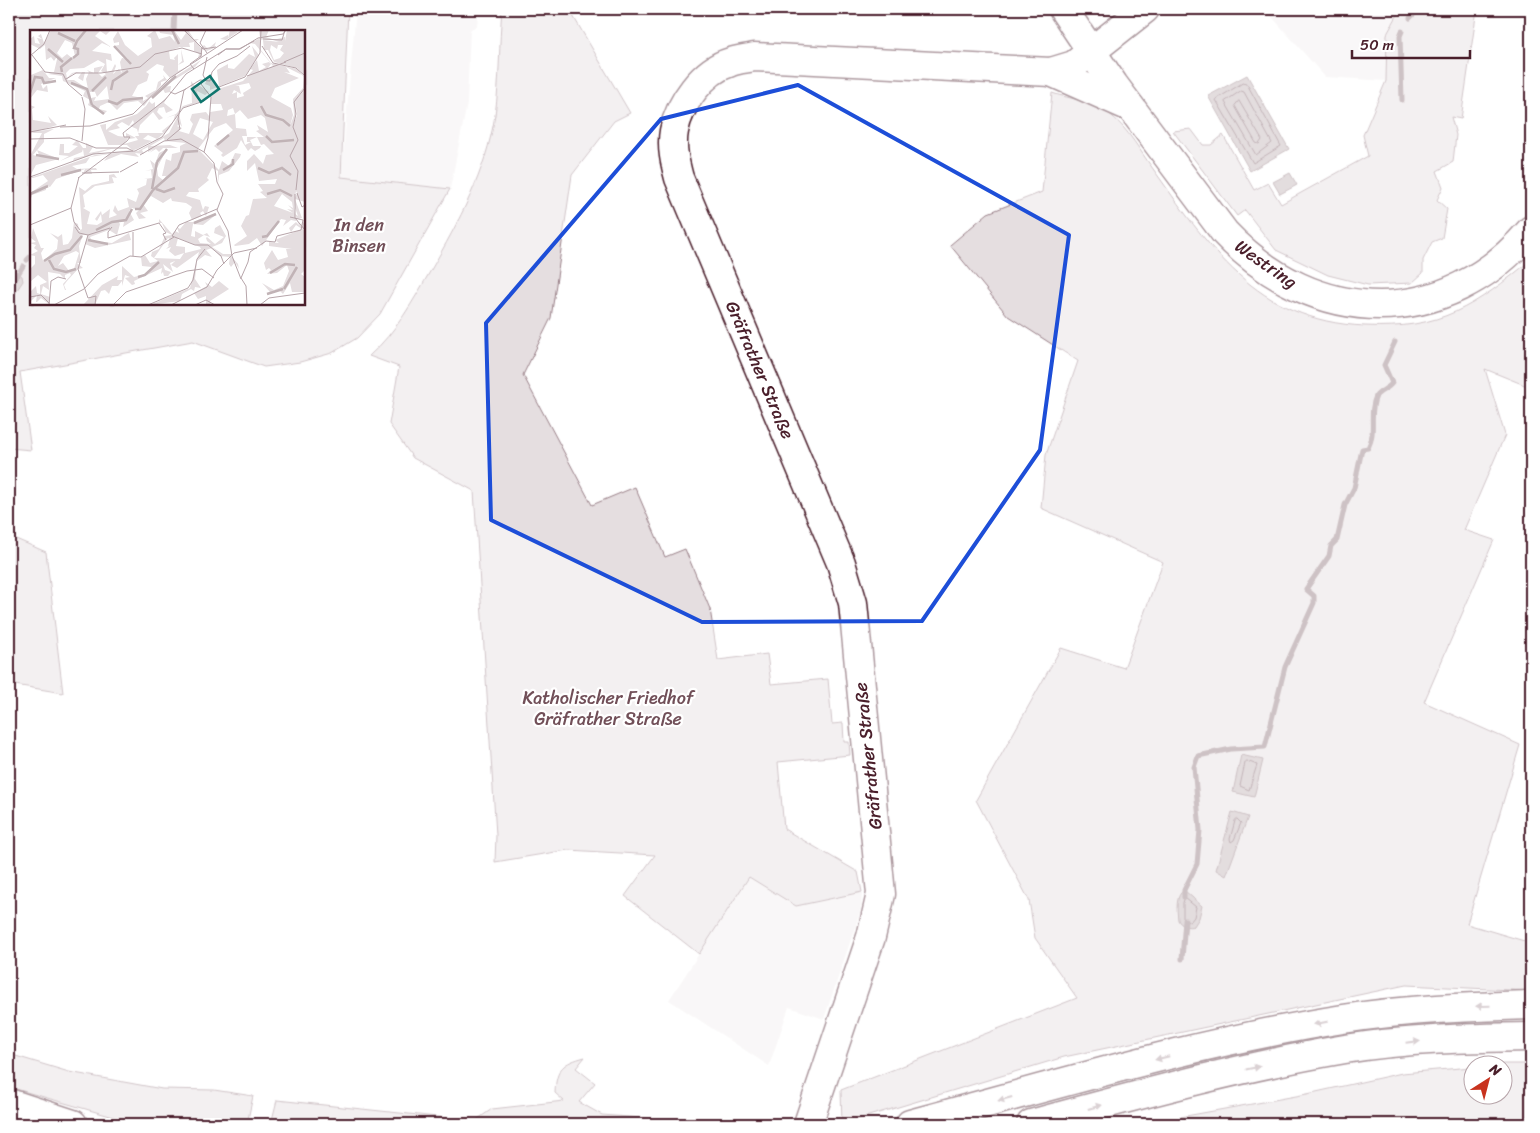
<svg xmlns="http://www.w3.org/2000/svg" width="1540" height="1133" viewBox="0 0 1540 1133" font-family="Sriracha,sans-serif">
  <rect width="100%" height="100%" fill="#fff"/>
  <filter id="ink" filterUnits="userSpaceOnUse"><feTurbulence type="fractalNoise" baseFrequency=".02" numOctaves="2"/><feDisplacementMap in="SourceGraphic" scale="10" xChannelSelector="R" yChannelSelector="G"/><feConvolveMatrix kernelMatrix="1 2 1 2 8 2 1 2 1" color-interpolation-filters="sRGB"/></filter>
  <g filter="url(#ink)">
    <!-- built -->
    <g fill="#f2eeef">
      <polygon points="356,9 479,9 477,26 470,30 467,104 450,189 341,177"/>
      <polygon points="1265,9 1405,9 1397,16 1387,34 1386,81 1325,77"/>
      <polygon points="749,877 796,906 862,892 861,910 824,1019 789,1007 769,1066 669,1000"/>
    </g>
    <!-- green -->
    <g fill="#e5dee0" stroke="#987e86" fill-rule="evenodd">
      <path d="M9 9H348L341 177 450 189 380 314 357 338 332 353 300 362 264 367 193 341 20 372 31 450 9 448ZM31 31H304V304H31Z"/>
      <path d="M502 9H569L630 113 614 121 572 175 551 318 523 375 592 505 635 487 665 557 685 549 710 609 718 660 767 654 771 684 828 679 832 724 843 723 844 742H849L850 755 778 762 784 829 858 872 862 892 796 906 749 877 699 954 625 896 655 855 568 850 495 862 496 835 474 491 413 458 389 424 399 367 369 356C397 331 413 301 431 270 459 221 486 172 495 115 500 80 499 44 502 9Z"/>
      <polygon points="1405,9 1477,9 1461,119 1451,117 1456,135 1453,162 1437,171 1443,187 1437,200 1447,209 1442,238 1432,242 1423,260 1423,273 1412,283 1368,285 1328,275 1276,250 1245,210 1237,216 1173,131 1191,129 1203,145 1211,145 1223,135 1254,190 1268,183 1281,204 1368,156 1363,135 1386,81 1387,34 1397,16"/>
      <path d="M1052 93C1067 98 1085 100 1099 107 1123 120 1136 145 1151 166 1209 247 1255 321 1365 326 1441 330 1475 306 1531 260V382L1527 386 1485 369 1505 435 1464 530 1494 540 1424 702 1520 745 1467 924 1531 943V991L1406 985 1064 1057 842 1124 841 1090 1077 998 1035 938 1029 900 976 800 1061 648 1124 668 1163 562 1041 508 1046 455 1078 361 1008 316 950 245 988 213 1042 192Z"/>
      <polygon points="9,536 46,552 63,693 9,684"/>
      <polygon points="9,1054 69,1072 162,1089 214,1090 253,1096 247,1124 138,1124 9,1087"/>
      <path d="M585 1057 576 1068 595 1083 579 1102 602 1115 656 1119 675 1124H271L277 1100 475 1121 492 1109 564 1101 555 1093C556 1068 563 1063 585 1057Z"/>
      <polygon points="1501,1064 1531,1064 1531,1124 1142,1124 1307,1094 1402,1073 1472,1067 1472,1096 1502,1096 1502,1066 1484,1065"/>
    </g>
    <!-- water -->
    <g fill="#c1b3b6" stroke="#91787e">
      <polygon points="1247,75 1289,149 1250,171 1208,96"/>
      <polygon points="1290,173 1297,185 1280,194 1273,182"/>
      <polygon points="14,270 22,276 23,281 9,302 9,273"/>
      <polygon points="1241,755 1263,760 1254,797 1233,792"/>
      <polygon points="1232,812 1248,817 1226,876 1216,870"/>
      <path d="M1184 890 1202 906 1199 918 1194 926C1188 928 1181 926 1178 920 1177 910 1175 896 1184 890Z"/>
    </g>
    <g fill="none" stroke-linecap="round" stroke-linejoin="round">
      <!-- shore -->
      <g stroke="#7a5a63" stroke-width="1">
        <polygon points="1243,83 1247,84 1281,146 1253,163 1216,100"/>
        <polygon points="1241,91 1244,92 1272,143 1256,155 1225,102"/>
        <polygon points="1239,101 1262,140 1259,144 1256,143 1235,106"/>
        <polygon points="1247,761 1257,765 1249,790 1240,786 1245,763"/>
        <polygon points="1237,819 1241,823 1234,840 1231,842 1230,839 1235,821"/>
        <polygon points="1185,898 1196,907 1194,917 1190,922 1183,918 1183,903"/>
      </g>
      <!-- stream -->
      <g stroke="#91787e" stroke-width="5">
        <polyline points="1410,18 1419,9"/>
        <polyline points="174,31 175,9"/>
        <polyline points="1402,100 1400,36 1402,31"/>
        <polyline points="27,260 31,256"/>
        <polyline points="9,289 23,266"/>
        <path d="M1184 897V890L1197 864 1200 830 1194 767 1198 756 1231 749 1265 747 1285 667 1314 603V596L1306 589 1329 556 1331 546 1337 540 1345 505 1354 488 1362 449 1368 448C1377 431 1368 413 1376 396 1379 391 1388 389 1392 383L1384 365 1395 342"/>
        <polyline points="1182,959 1185,920"/>
      </g>
      <!-- major casing -->
      <g stroke="#4a1f2b" stroke-width="31">
        <g id="major">
          <path d="M1063 9 1114 85 1225 233C1315 328 1446 331 1531 230"/>
          <polyline points="1051,72 1130,107"/>
          <path d="M808 1124 871 937 881 894 853 603 841 563 679 178C675 163 671 147 674 131 679 104 703 70 731 62 738 59 746 59 754 57L1051 72 1074 65 1145 9"/>
        </g>
      </g>
      <!-- highway casing -->
      <g stroke="#4a1f2b" stroke-width="31">
        <g id="highway">
          <polyline points="9,1103 73,1124"/>
          <path d="M910 1124C1053 1086 1197 1042 1343 1019 1406 1009 1468 1007 1531 1005"/>
          <path d="M1031 1124C1135 1096 1239 1067 1345 1049 1407 1039 1469 1038 1531 1037"/>
        </g>
      </g>
      <!-- major -->
      <use href="#major" stroke="#fff" stroke-width="28"/>
      <!-- highway -->
      <use href="#highway" stroke="#fff" stroke-width="28"/>
    </g>
    <!-- one-way arrows -->
    <defs><path id="oneway-solid" d="M-6-.8H1V-3.2L6.5 0L1 3.2V.8H-6Z" transform="scale(1.25)"/></defs>
    <g fill="#ae9aa0">
      <use href="#oneway-solid" transform="translate(1483 1006) rotate(179)"/>
      <use href="#oneway-solid" transform="translate(1321 1023) rotate(169)"/>
      <use href="#oneway-solid" transform="translate(1413 1042) rotate(-6)"/>
      <use href="#oneway-solid" transform="translate(1162 1058) rotate(166)"/>
      <use href="#oneway-solid" transform="translate(1253 1068) rotate(-11)"/>
      <use href="#oneway-solid" transform="translate(1005 1099) rotate(165)"/>
      <use href="#oneway-solid" transform="translate(1095 1107) rotate(-15)"/>
    </g>
  </g>
  <!-- marked area -->
  <path d="M0 0H1540V1133H0ZM798 85 1069 235 1040 450 922 621 702 622 491 520 486 323 661 119Z" fill="#fff" fill-opacity=".55" fill-rule="evenodd"/>
  <path fill="none" stroke="#1d4ed8" stroke-width="4" stroke-linejoin="round" d="M798 85 1069 235 1040 450 922 621 702 622 491 520 486 323 661 119Z"/>
  <g text-anchor="middle" dominant-baseline="central" stroke-width="4.5" stroke-linejoin="round" paint-order="stroke">
    <!-- park labels -->
    <g font-size="18" fill="#714f58" stroke="#fff">
      <text x="359" y="225">In den<tspan x="359" dy="21">Binsen</tspan></text>
      <text x="608" y="698">Katholischer Friedhof<tspan x="608" dy="21">Gräfrather Straße</tspan></text>
    </g>
    <!-- street labels -->
    <g font-size="18" fill="#4a1f2b" stroke="#fff">
      <text transform="translate(1266 264) rotate(35)">Westring</text>
      <text transform="translate(760 370) rotate(67)">Gräfrather Straße</text>
      <text transform="translate(868 756) rotate(-96)">Gräfrather Straße</text>
    </g>
  </g>
  <!-- overview -->
  <g transform="translate(30 30)">
    <rect width="275" height="275" fill="#fff"/>
    <path d="M21 0H81L76 5 70 1 65 6 81 17 72 13 62 21 81 24 82 31 76 29 77 42H81L85 34 86 36 83 44 89 39 92 43 90 32 92 28 98 29 84 16 89 15V12L84 13 83 9 88 1 95 15 108 26 122 17 121 8 117 6 125 0 129 9 140 6 145 12 143 5 130 3 129 0H144L151 10 156 3 153 0H158L164 9H169L166 11 171 18 174 15 178 19 186 12 184 18 196 10 190 9 198 5V8L200 0 208 2 184 18 177 21 172 19V27L161 35 171 27 168 28 169 24 164 21V12L159 13 160 17H150L139 21 140 29 145 30 144 28 148 24V35L152 31 151 19 154 32 148 35V41L161 35 140 48 133 40 134 36 127 34 116 42 119 44 117 51 108 55 102 66 113 68V71L118 68 115 66 126 60 128 52 134 48 133 45 137 50 131 52V55L123 64 114 76 110 80 114 76 108 71 94 73 87 80 79 72 70 76 69 79 77 81 74 84 58 75 60 70 53 66 55 61 33 51 32 46 18 44 24 42 28 25 24 31 21 27 16 30 15 15 10 19 0 14V9L4 6 5 13 10 14 7 8 12 9 8 6 11 4 14 13ZM35 10 42 13 45 26 42 28 37 24 32 28 27 23ZM68 30 75 34 71 41 76 44 72 47 68 43 73 36 64 38V43L57 40 59 42 56 49 58 59 44 50H37L42 44 52 42 48 48 53 51 55 42H46L42 43 37 48 36 43 40 39 54 38ZM77 56 79 69 64 71 66 67 61 68 60 62H65L67 67ZM229 0H239L236 7 242 9 226 10H230V19L241 33 267 39 275 48V58L265 71 266 84 263 96 267 85 265 71 275 59V172L265 169 272 188 267 189 268 192 271 196 273 192 275 194V200L272 198 275 201V240L271 244 275 247V262H262L260 253 253 264 249 260 237 265 240 262 232 253 244 260 253 256 259 241 257 235 247 243 237 244 241 240 239 238 236 240 234 233 242 220 248 230 258 227 256 219H262L239 216V212L249 213 245 210 272 199 266 195 261 202 259 198 266 192 270 196 268 193 265 184 268 186 265 178V168L267 163 266 161 264 177 266 191 261 190 253 196 256 190 251 189 232 216 227 208 219 214 205 216 204 215 217 206 211 196 216 186 219 185 223 169 237 168 230 162 233 161 228 154H245L247 149 229 151 225 133 217 141V131L224 124 233 134 236 125 244 124 234 114 231 115 227 107 220 110 223 116H231L230 118 225 121 221 118 218 121 211 110 207 118 193 127 191 125 193 123 184 116 203 100 196 93 184 98 168 119 189 140 192 131 199 136 205 123 211 124 210 127 199 141 189 145 188 153V141L182 138 177 148 179 150 168 159 169 162H159L156 166 170 170 182 161 186 153 182 161 170 170 173 180 175 176 179 177 176 186 173 181 170 183 172 186 162 190 159 183 162 177 156 173 142 171 141 168 133 173 121 166 113 174 118 181 110 183 116 188 109 189 106 183 109 180 102 178 99 181 104 190 93 197 94 192 88 191 90 194 87 205 79 200 60 207 62 211 82 213 99 203 101 210 65 218 55 214 58 205H53L49 216 51 233H47L53 238 48 239 37 251 34 255 36 260H35L33 254 41 245 40 243 35 245V249L30 244 18 242 19 260 13 256 11 264 20 267V275L11 268 7 272H6L7 265 0 272V262L6 256 7 263 10 264V255L17 252 8 245 0 252V239L5 234V226L0 225 8 221 4 218 6 215 0 213 6 212 1 208 3 198 11 218H14L11 223 13 231 27 219 28 210 20 203 28 207 32 204 33 215 38 214 42 208 44 192 48 194 49 201 52 199 49 157 55 161 62 155 79 151V145L84 144 87 148 82 147 84 153 65 156 53 165 55 177 67 171 53 178 60 182 57 194 67 195 72 192 71 184 67 191 65 189 71 181 72 185 80 179 79 188 87 185 83 181 85 175 88 181 99 177 97 168 106 172 109 163 107 159 116 155 117 149H114L122 148 121 140 115 141 123 139 120 130 125 134 129 123 137 119 127 138 128 146 133 150 129 154 132 152 136 146H132L136 129 141 131 142 124 150 122V116L156 113 135 111 134 108 120 116 140 115 148 118H133L129 122 126 119 119 123 124 119 118 122V117L112 120 114 124 105 123 109 127 91 124 74 131 79 124 60 127 56 133 42 136 47 139 66 138 67 140H61L62 144H53L55 139 26 149 20 157 16 155V160L2 165V168L0 163 18 151 13 145 3 148H0L65 125 108 121 139 103 149 84 152 97 150 94 147 96 152 98 149 101 159 104 163 94 160 90 162 84 176 82 179 86 180 82 193 80 191 74H181V66L188 59 213 51 223 40 220 39 227 30 229 41 236 37 232 34 239 32 241 34 237 39 243 36 225 14 220 13 230 8ZM256 37 274 46 273 58 263 69 264 85 260 96 263 85 261 78 241 67 245 58 269 48 254 42 260 43ZM219 53 221 58 213 63 214 66 207 68V62L202 64 204 60 211 64 209 56H205ZM203 78 205 84 210 80 218 89 231 85 235 88 238 102 227 95 229 100 226 101 234 107H217V112H221L215 115 212 106H217L216 99 206 98 205 84 197 86 198 80ZM170 88 183 92 173 110 163 104ZM252 164 262 172 263 178 258 175 263 180 257 179 263 183 244 176ZM46 221 49 223 44 239 39 241 33 233 28 236 34 226ZM257 0H275V46L267 38 244 32 238 20H234L233 10 249 12 243 10 255 7V11ZM241 15 247 19 248 15H253L250 20 254 23 250 28 244 30 240 20ZM222 16 229 25 215 46 180 60V56L175 54 178 46 189 57 187 40 198 34V38L204 39 219 24 225 27ZM171 30 165 37 133 57 141 56 140 62 135 63 132 57 123 66 119 71 122 74 125 72V78L138 66 134 73 143 80 136 83 134 77 129 78 127 82 133 88 129 90 123 82 110 95 108 103H133L132 101 143 92 145 85 136 88 146 84 153 76 162 73 161 51 167 58V54L179 62 175 65 167 61 169 72 181 66 175 70 152 78 139 99 127 109 118 105 113 109 122 111 107 119 98 122H83L102 120 97 115H78L70 95 81 93 76 94V100L85 92 107 84 116 76 124 64 135 53ZM103 90 104 93 100 96 107 99 109 106H105L108 110 94 114 98 108 99 109 106 108 96 103V107L88 106 78 101 90 98 87 95 92 92 99 96ZM13 40 19 48H26L11 54 13 59 17 55 18 62 7 60 0 69 1 45ZM0 75 5 77 2 79 3 90 21 93 18 86 27 95 8 101 24 99 14 104V112L3 125 10 127 7 120 29 129 6 135 0 146V126L12 103H0L4 102H0ZM47 110 53 118H56V113L63 117 59 123 84 118 43 131 44 128 54 126 53 119 52 122 30 131 39 126 29 125 30 114H34V123H39L48 116 42 115ZM187 184 173 195 163 194 161 206 165 207V201L173 205 177 203 180 207 174 205 168 209 170 213 181 214 177 211 176 208 177 207 185 214 194 207 184 203 185 198 190 195 196 206 192 213 182 217 193 224H202L201 226 208 234 209 239 205 232 201 237 199 234 200 227 190 226 182 218 176 220 182 227 175 225 167 231 165 249 171 258 165 257 164 261 161 259 152 264 150 271 120 275 160 258 169 222 147 238 141 235 145 231 140 233 143 242 133 234 135 240 141 242 138 246H134L133 242 131 244 132 238 104 251 105 254 102 255 95 248 100 247 95 245 92 256V251L88 256H82L79 264 75 260 71 261 65 275H53L72 255 88 246 87 250H92V236L104 247 113 245 122 237 112 236 111 227 115 225 120 233 128 231 121 226 122 222 129 219 135 206 142 205 136 202 132 193H129V189L142 204 145 201 149 203 147 197 150 199 156 192H168ZM138 208 140 209 138 216 140 215 136 219 141 217 139 221 145 226 154 223 150 229 124 228ZM148 208 170 217 171 219 155 223V217L146 216ZM189 251 199 259 180 271 181 275 176 274V266L168 269 164 263 177 256 175 252 182 257Z" fill="#e5dee0" fill-rule="evenodd"/>
    <path fill="none" stroke="#c1b3b6" stroke-width="2.5" d="M142 0 149 14M28 3 45 11M84 16 101 34M18 19 33 32M43 28 48 24V19L44 18 47 11 56 0M32 42 31 37 42 28M41 53 57 59 62 75M81 60 83 51 98 41M62 61 76 47M0 63 5 47 12 48 14 53 26 51M122 68 146 46M78 71 87 74 93 70 113 68M62 75 74 84M231 76 236 85 253 90 260 96M236 106 242 112 264 110M187 115 199 105M6 125 29 129M127 132 137 119M228 138 239 143 252 138 261 145M193 140 203 134V129M31 145 51 140M122 159 127 132M126 159 134 162 145 158M0 164 18 156M237 164 250 160 262 166M105 179H110L123 160 148 138 154 122 168 121M164 193 186 184M66 200 82 192 96 190 102 179M232 207 237 206 249 191M58 210 78 214M19 230 24 239 36 242 46 239M14 231 25 224 40 220 52 206M240 243 255 234 265 235M108 247 115 245 129 232M254 259 267 237M237 264 253 259"/>
    <path fill="none" stroke="#b7a5aa" stroke-width="1" d="M154 0 173 19 186 17M176 0 170 13 177 23M233 9 252 10 255 0M232 16 243 33 266 38 275 46M2 25 15 42 33 44 38 54 52 66M188 25 196 19H210L228 8 253 4 256 0M0 26 14 14 20 0M177 27 173 45 175 49 171 54 181 67 178 108 174 122 184 133 187 152M254 32 275 23M164 39 160 34 171 26 172 17M217 46 256 32M36 49 46 43H71L110 37 125 24 152 18 172 24M140 62 145 64 156 59M30 97 60 96 103 84 140 48 213 0M0 102 36 95M0 109 40 108 66 118H97L103 121M137 110 150 99 148 89 154 60 170 50 180 51 182 42 189 34 207 26 220 16M52 111 55 79 52 67M110 125 134 111 151 109 174 122M90 142 108 132M52 143 89 142M0 147 63 124 105 121 132 107 153 78 174 71 189 57 215 47 230 23 231 0M48 148 97 111 100 107H94L93 103 135 70 156 44 196 19H209L224 11M187 152 193 164 187 180 198 201 202 226 211 249M266 160 268 141 260 126 268 110 263 97 266 84 264 72 275 58M267 163 272 177 275 175M265 164V188L275 200M41 178 44 192 50 200M0 195 41 178 49 147M45 197 49 203 58 205 80 198M82 197 78 202V208L129 193 136 203 133 204 136 210M103 202V226M58 205 48 239 58 268 66 266 65 275M142 206 165 215H178L191 226 194 234M142 206 149 195 187 179M218 232 220 222 236 211 245 212 247 206 271 200 273 190 260 187M211 248 216 256 217 275M211 248 218 232M0 267 11 265 19 273M19 275 21 251 28 247 36 249M24 275 54 259 68 244 100 226 111 227 144 207M83 275 96 262 157 241 172 239 184 248M118 275 158 258 163 250 167 229 175 219M141 275 177 257 187 240 204 223 227 218M165 275 176 270 185 275M230 275 239 268 275 263"/>
    <path fill="#0f766e" fill-opacity="0.15" stroke="#0f766e" stroke-width="2.5" d="M180 46 189 59 171 72 162 59Z"/>
    <rect width="275" height="275" fill="none" stroke="#4a1f2b" stroke-width="2.5"/>
  </g>
  <!-- margin -->
  <rect width="1540" height="1133" fill="none" stroke="#fff" stroke-width="30"/>
  <rect x="15" y="15" width="1510" height="1103" fill="none" stroke="#4a1f2b" stroke-width="2" filter="url(#ink)"/>
  <!-- north arrow -->
  <g transform="translate(1488 1080) rotate(36)"><circle r="24" fill="#ffffff" stroke="#b7a5aa"/>
  <path d="M0-4L9 19L0 12L-9 19Z" fill="#c8321e"/>
  <text y="-8" font-size="14" font-weight="bold" text-anchor="middle" fill="#4a1f2b">N</text>
  </g>
  <!-- scale -->
  <path d="M1352 50v8h118v-8" fill="none" stroke="#4a1f2b" stroke-width="2.5"/>
  <text x="1360" y="50" font-size="15" fill="#4a1f2b" stroke="#ffffff" stroke-width="4" paint-order="stroke">50 m</text>
</svg>
